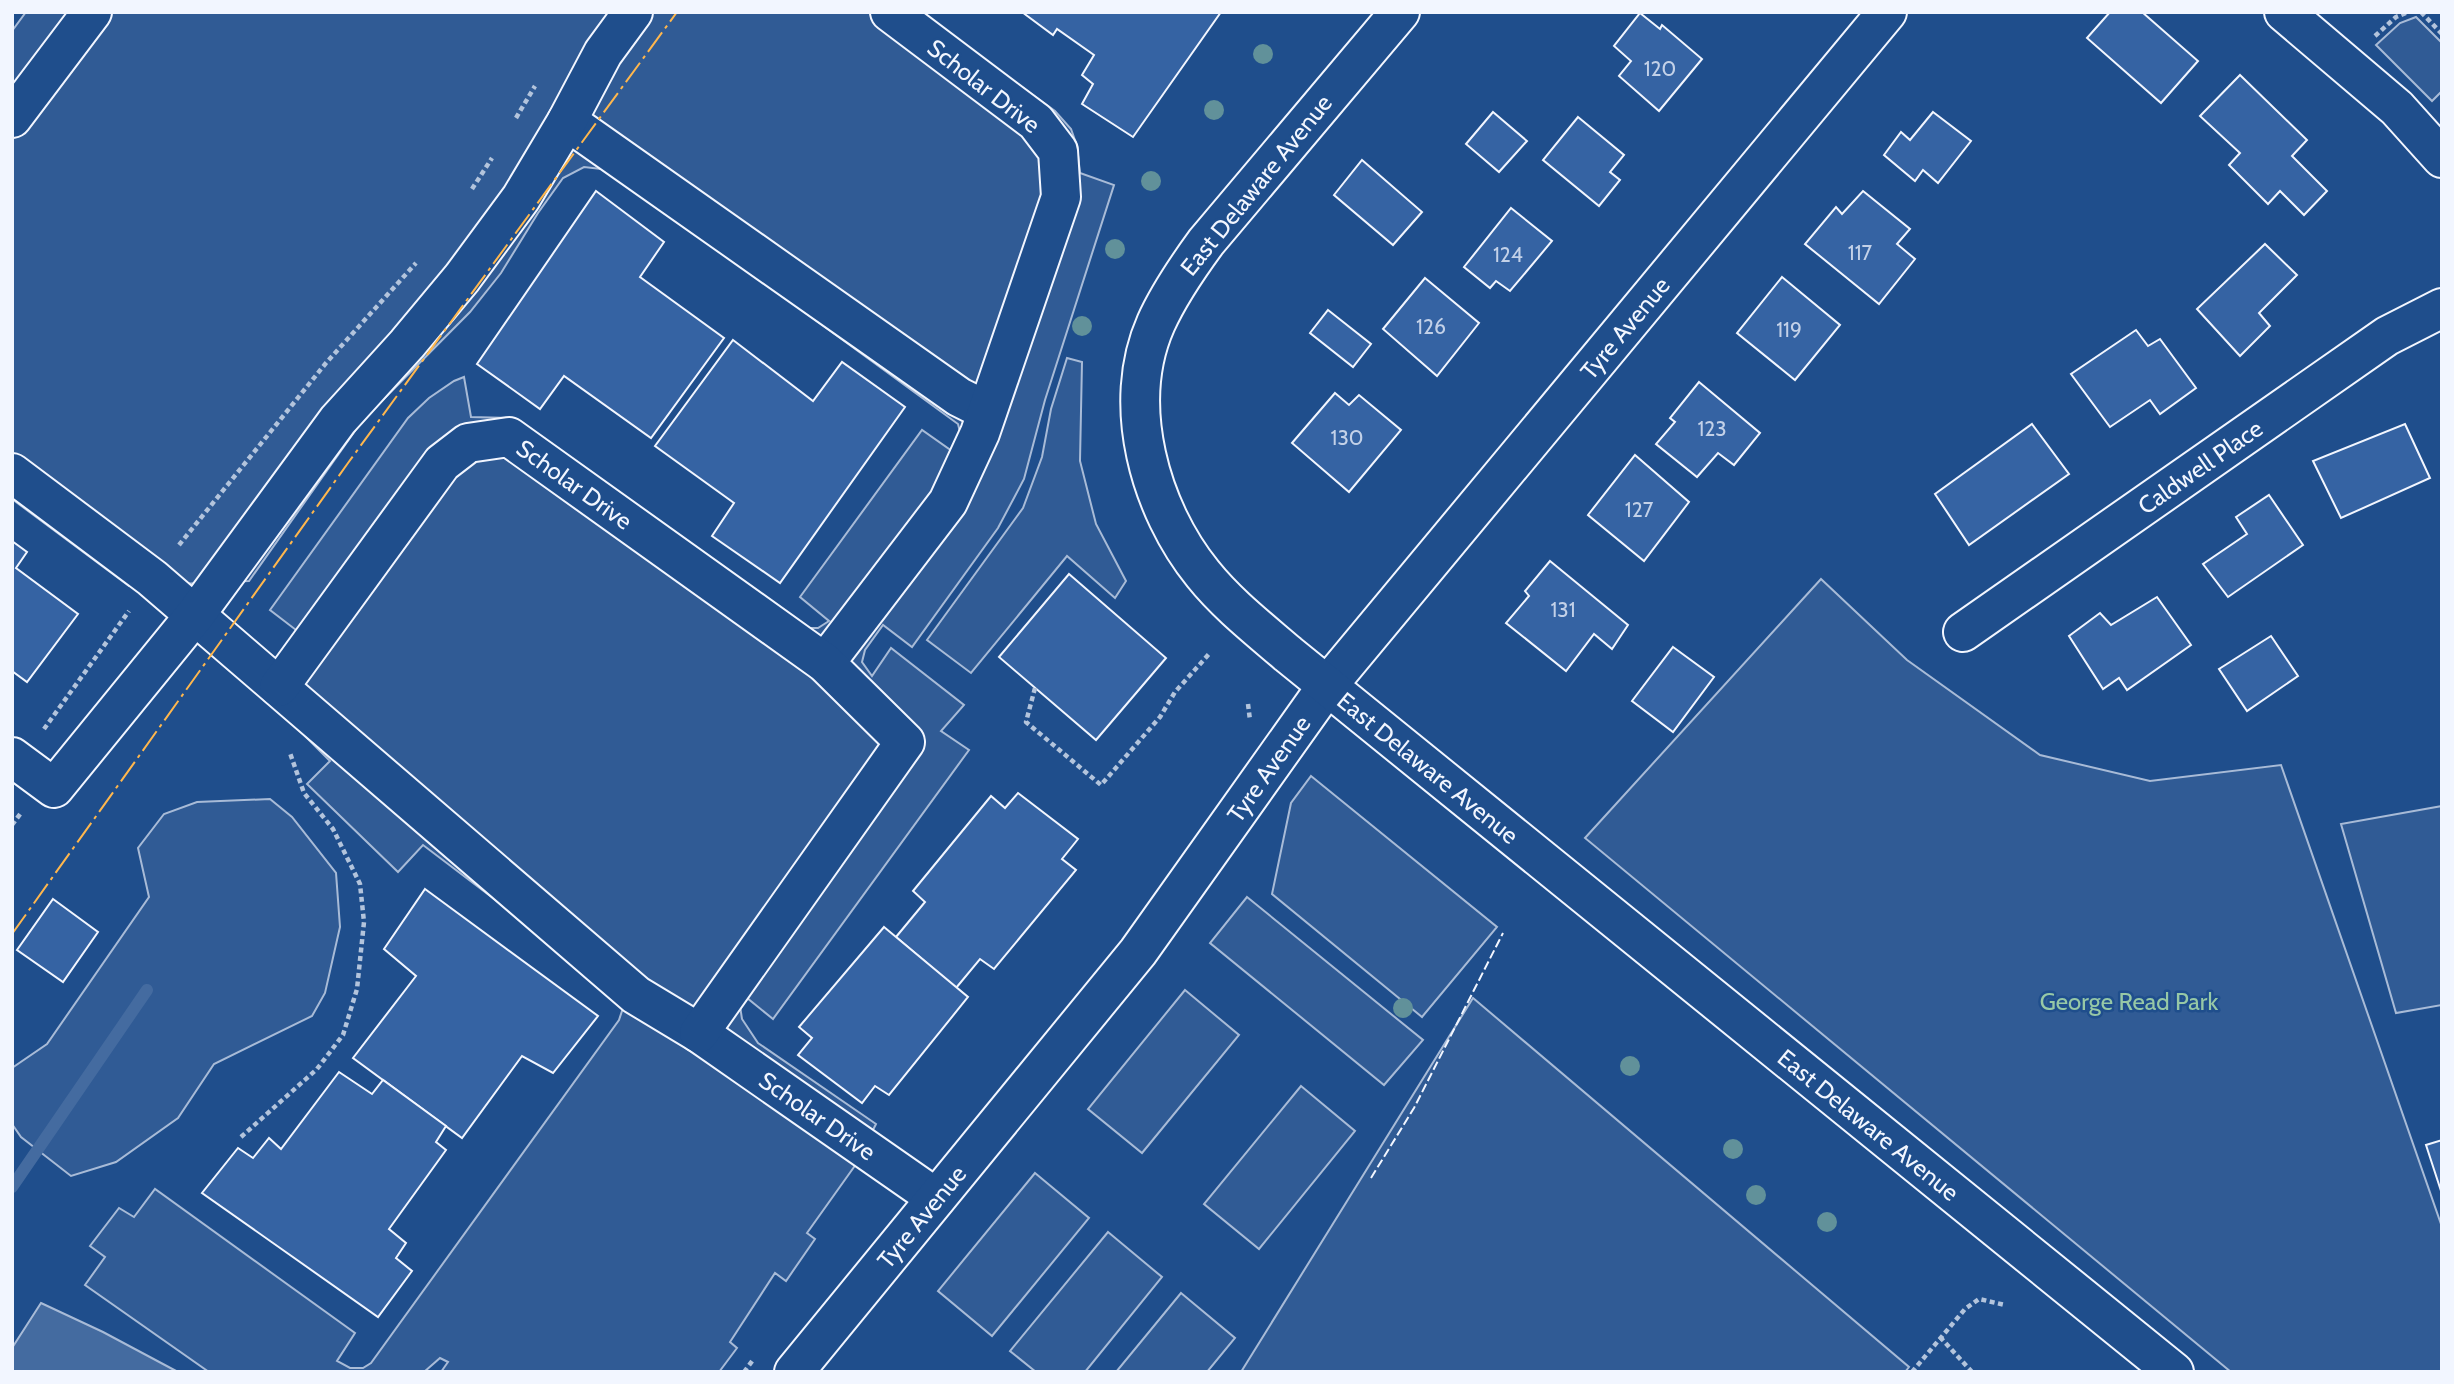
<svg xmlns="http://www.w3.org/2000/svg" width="2454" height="1384" viewBox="0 0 2454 1384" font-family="Cabin,sans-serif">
  <rect width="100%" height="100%" fill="#1f4e8c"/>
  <!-- built -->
  <g fill="#305b95" stroke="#a8bbd7" stroke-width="2">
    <polygon points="26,12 918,12 1055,111 1071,129 1077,146 1080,173 1114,185 1045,400 1024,479 998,528 912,647 883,625 865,650 862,662 872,676 891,648 964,705 941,731 969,750 773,1019 747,998 740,1006 742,1019 758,1043 876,1124 854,1167 807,1233 815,1239 786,1281 775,1273 730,1342 737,1348 719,1372 441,1372 448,1362 440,1358 424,1372 209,1372 85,1285 105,1257 90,1246 119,1208 134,1217 155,1189 355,1333 337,1361 350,1368 363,1368 371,1363 619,1020 623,1008 609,986 423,845 398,872 307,784 330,761 252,683 300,633 270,610 408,418 429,398 454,381 464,377 471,417 513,418 529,428 804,628 818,628 829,621 800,597 922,430 952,451 961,436 958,424 610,170 584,167 563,178 538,213 501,273 470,312 362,421 249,581 129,586 12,499 12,31"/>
    <polygon points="2416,17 2442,43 2442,91 2432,101 2376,45 2400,23"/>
    <polygon points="1067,358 1082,362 1080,461 1096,524 1126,581 1115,598 1067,556 971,673 927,640 1023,508 1042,457 1051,409"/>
    <polygon points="1821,579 1907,660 2040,755 2150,781 2281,765 2442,1227 2442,1372 2231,1372 1585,838"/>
    <polygon points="1311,776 1497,927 1422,1017 1272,894 1291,803"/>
    <polygon points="270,799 292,817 336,873 340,927 325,993 312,1016 214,1064 178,1118 116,1162 71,1176 21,1137 12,1124 12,1068 47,1044 149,897 138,848 164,814 197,802"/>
    <polygon points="2442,806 2442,1005 2396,1013 2341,824"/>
    <polygon points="1247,897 1423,1040 1384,1085 1210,943"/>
    <polygon points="1185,990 1239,1035 1142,1153 1088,1109"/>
    <polygon points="1473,998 1909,1367 1905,1372 1241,1372"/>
    <polygon points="1301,1086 1355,1131 1259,1249 1204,1204"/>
    <polygon points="1035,1173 1089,1218 992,1336 938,1291"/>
    <polygon points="1108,1232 1162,1277 1085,1372 1036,1372 1010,1351"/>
    <polygon points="1181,1293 1235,1338 1207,1372 1116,1372"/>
  </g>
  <!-- water -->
  <polygon fill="#446ba0" stroke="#a8bbd7" stroke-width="2" points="41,1303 103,1332 178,1372 12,1372 12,1348"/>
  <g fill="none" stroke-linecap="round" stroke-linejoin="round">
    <!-- stream -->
    <polyline stroke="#446ba0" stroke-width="12" points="12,1187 147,990"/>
  </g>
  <!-- building -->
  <g fill="#3563a3" stroke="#f2f6ff" stroke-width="2">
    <polygon points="1022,12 1221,12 1133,137 1082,104 1093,84 1082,75 1094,55 1057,29 1053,35"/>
    <polygon points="2110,12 2142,12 2198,61 2161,103 2087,38"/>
    <polygon points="1640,13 1660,29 1662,25 1702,59 1659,111 1619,76 1631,61 1614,46"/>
    <polygon points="2240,75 2307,140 2292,156 2327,191 2304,215 2280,191 2268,204 2229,165 2240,153 2200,116"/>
    <polygon points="1493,112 1527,141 1499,172 1466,144"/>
    <polygon points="1933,112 1971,141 1938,183 1923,170 1915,181 1884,155 1901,132 1910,140"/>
    <polygon points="1578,117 1624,155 1610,172 1620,180 1599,206 1543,160"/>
    <polygon points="1362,160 1422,212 1393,245 1334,195"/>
    <polygon points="596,191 664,242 640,277 724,338 651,438 564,376 540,409 477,364"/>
    <polygon points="1863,191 1910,229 1897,244 1915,259 1879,304 1805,244 1836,207 1842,214"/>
    <polygon points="1511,208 1552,241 1510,291 1496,281 1490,288 1464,267"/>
    <polygon points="2265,244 2297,275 2259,313 2270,326 2240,356 2197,309"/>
    <polygon points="1782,277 1840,325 1795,380 1737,333"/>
    <polygon points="1425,278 1479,323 1437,376 1383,329"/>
    <polygon points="1328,310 1371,344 1353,367 1310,333"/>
    <polygon points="2136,330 2148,346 2160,339 2196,388 2160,414 2150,400 2110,427 2071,374"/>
    <polygon points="733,340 813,401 842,362 905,407 780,583 712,536 734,503 655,446"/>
    <polygon points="1699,382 1760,433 1734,465 1718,453 1697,477 1656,444 1675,422 1670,418"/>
    <polygon points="1335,393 1349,405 1359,395 1401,430 1349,492 1292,443"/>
    <polygon points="2032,424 2069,474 1969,545 1935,494"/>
    <polygon points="2405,424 2430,478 2341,518 2313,461"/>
    <polygon points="1635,455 1689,502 1644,561 1588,515"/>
    <polygon points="2269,495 2303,545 2228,597 2203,564 2247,534 2236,517"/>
    <polygon points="12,541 27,552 16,568 78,614 27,682 12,671"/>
    <polygon points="1550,561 1628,625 1612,649 1594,634 1566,671 1506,623 1529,596 1525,591"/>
    <polygon points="1069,574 1166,658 1096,740 999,657"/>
    <polygon points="2157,597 2191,645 2127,690 2119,678 2103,689 2069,636 2100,613 2111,625"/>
    <polygon points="2271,636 2298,676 2247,711 2219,669"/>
    <polygon points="1673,647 1714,677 1673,732 1632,701"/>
    <polygon points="1018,793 1078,839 1062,859 1076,870 994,969 980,959 956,988 896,937 925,902 913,891 991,796 1005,808"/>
    <polygon points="425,889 598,1016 553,1073 522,1056 462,1138 353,1058 416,976 384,949"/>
    <polygon points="53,899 98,932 63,982 17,950"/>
    <polygon points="884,927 968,997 889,1095 875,1086 862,1103 798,1055 812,1038 799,1027"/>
    <polygon points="339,1072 372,1094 383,1080 446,1126 436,1142 446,1150 389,1229 406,1243 396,1258 412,1271 378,1317 202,1193 238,1148 253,1158 269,1138 281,1149"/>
    <polygon points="2442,1140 2442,1194 2426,1145"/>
  </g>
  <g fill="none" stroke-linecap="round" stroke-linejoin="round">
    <!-- minor casing -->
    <g stroke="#f2f6ff" stroke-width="42">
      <g id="minor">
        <polyline points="2284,12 2397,108 2442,158"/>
        <polyline points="12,118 92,12"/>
        <polyline points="567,121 959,397 987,411"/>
        <path id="s1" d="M12 473 152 578 636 995 699 1033 936 1198"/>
        <path id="s2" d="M1963 632 2387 336 2442 308"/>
        <polyline points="825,663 948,502 980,433 1061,197 1058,151 1036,122 890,12"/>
        <path id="s3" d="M279 687 442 463 468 443 509 437 825 663 905 742 699 1033"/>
        <polyline points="12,757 54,788 195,615 338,420 407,344 462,278 521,198 567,121 603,53 633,12"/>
        <path id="s4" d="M794 1372 1138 952 1327 686 1887 12"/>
      </g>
    </g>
    <!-- major casing -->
    <g stroke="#f2f6ff" stroke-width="42">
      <g id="major">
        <path id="s5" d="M1400 12 1206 242C1187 268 1169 294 1156 323 1120 404 1150 509 1203 574 1227 604 1259 629 1288 654L2174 1372"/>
      </g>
    </g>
    <!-- path -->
    <g stroke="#b3c4dc" stroke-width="4.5" stroke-dasharray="5 3.5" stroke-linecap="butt">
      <polyline points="2421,12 2442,34"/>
      <polyline points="2375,36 2396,17 2408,12"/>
      <polyline points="516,118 535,86"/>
      <polyline points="472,189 492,158"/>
      <polyline points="179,545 326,363 416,263"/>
      <polyline points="1035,688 1026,722 1101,785 1160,717 1175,692 1209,654"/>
      <polyline points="1248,704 1250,720"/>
      <polyline points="44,729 129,611"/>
      <polyline points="12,825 21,813"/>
      <polyline points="241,1137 317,1069 343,1035 357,989 364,922 360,884 333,829 304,793 290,753"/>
      <polyline points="1940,1337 1972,1372"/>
      <polyline points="744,1372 753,1360"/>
      <polyline points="1912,1372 1965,1309 1979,1299 2005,1305"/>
    </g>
    <!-- minor -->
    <use href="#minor" stroke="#1f4e8c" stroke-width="38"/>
    <!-- major -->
    <use href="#major" stroke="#1f4e8c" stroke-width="38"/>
    <!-- fence -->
    <polyline stroke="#f2f6ff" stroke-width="2" stroke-dasharray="9 3.5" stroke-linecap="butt" points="1371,1178 1414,1108 1503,933"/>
    <!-- power -->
    <polyline stroke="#ffb74d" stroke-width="2" stroke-dasharray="24 5 3.5 5" stroke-linecap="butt" points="12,934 348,463 677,12"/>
  </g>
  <!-- trees -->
  <g fill="#61919a">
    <circle cx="1263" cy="54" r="10"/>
    <circle cx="1214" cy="110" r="10"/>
    <circle cx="1151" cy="181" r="10"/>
    <circle cx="1115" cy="249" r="10"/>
    <circle cx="1082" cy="326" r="10"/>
    <circle cx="1403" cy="1008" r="10"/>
    <circle cx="1630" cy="1066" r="10"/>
    <circle cx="1733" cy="1149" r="10"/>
    <circle cx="1756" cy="1195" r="10"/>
    <circle cx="1827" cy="1222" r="10"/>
  </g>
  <g text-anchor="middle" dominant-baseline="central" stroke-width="5" stroke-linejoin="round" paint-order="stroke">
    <!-- number labels -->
    <g font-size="21" fill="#c3d1e8">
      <text x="1660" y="68">120</text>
      <text x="1860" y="252">117</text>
      <text x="1508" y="254">124</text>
      <text x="1431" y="326">126</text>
      <text x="1789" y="329">119</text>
      <text x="1712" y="428">123</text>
      <text x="1347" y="437">130</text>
      <text x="1639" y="509">127</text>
      <text x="1563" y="609">131</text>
    </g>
    <!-- street labels -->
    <g font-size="24" fill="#f2f6ff" stroke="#1f4e8c">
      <text transform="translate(984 86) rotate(38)">Scholar Drive</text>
      <text transform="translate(1256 185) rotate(-51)">East Delaware Avenue</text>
      <text stroke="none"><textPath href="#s4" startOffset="1335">Tyre Avenue</textPath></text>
      <text stroke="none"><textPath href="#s2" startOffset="289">Caldwell Place</textPath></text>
      <text stroke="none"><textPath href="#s3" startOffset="432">Scholar Drive</textPath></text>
      <text stroke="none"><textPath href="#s5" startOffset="961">East Delaware Avenue</textPath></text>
      <text stroke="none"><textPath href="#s4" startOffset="768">Tyre Avenue</textPath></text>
      <text stroke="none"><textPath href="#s1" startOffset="1032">Scholar Drive</textPath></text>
      <text stroke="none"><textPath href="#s5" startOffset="1528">East Delaware Avenue</textPath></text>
      <text stroke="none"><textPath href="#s4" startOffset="201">Tyre Avenue</textPath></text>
    </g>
    <!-- park labels -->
    <g font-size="24" fill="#97c8a6" stroke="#1f4e8c">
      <text x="2129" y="1001">George Read Park</text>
    </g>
  </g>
  <!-- border -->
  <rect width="2454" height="1384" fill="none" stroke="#f2f6ff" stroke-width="28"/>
</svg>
